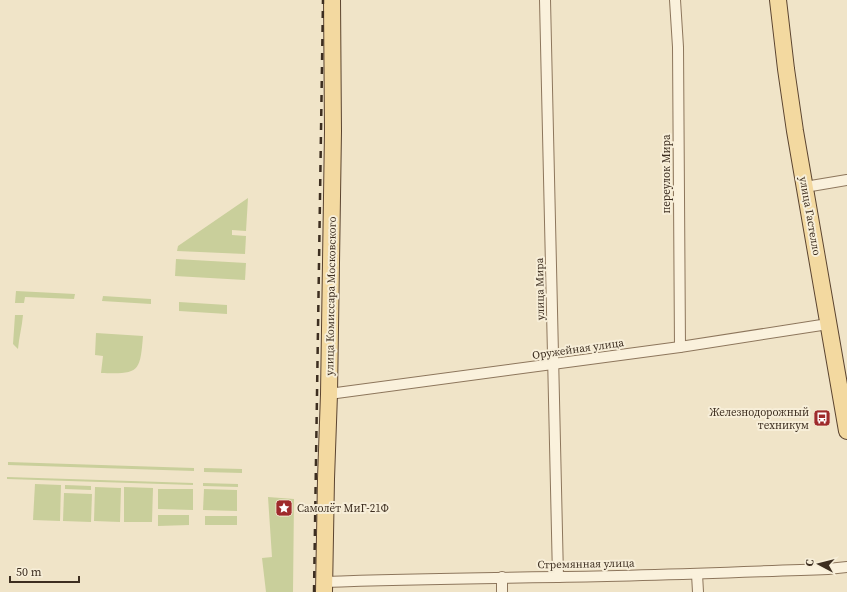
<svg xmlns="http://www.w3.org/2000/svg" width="847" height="592" viewBox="0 0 847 592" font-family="'Source Serif 4',serif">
  <rect width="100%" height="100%" fill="#f0e4c8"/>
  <!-- green -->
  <g fill="#c9cf9b">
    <polygon points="248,198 246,231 232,230 232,235 246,236 245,254 177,251 178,246"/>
    <polygon points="176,259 246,263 245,280 175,276"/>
    <polygon points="16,291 75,294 74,299 25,297 24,303 15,303"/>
    <polygon points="103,296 151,299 151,304 102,301"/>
    <polygon points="179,302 227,305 227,314 179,311"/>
    <path d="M15 315H23C22 327 19 337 18 349L13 344Z"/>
    <path d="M96 333 143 336C140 373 139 374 101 373L103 356 95 355Z"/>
    <polygon points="8,462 194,468 194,471 8,465"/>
    <polygon points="204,468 242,469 242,473 204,472"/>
    <polygon points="7,477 193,483 193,485 7,479"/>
    <polygon points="203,483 238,484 238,487 203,486"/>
    <polygon points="35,484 61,485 60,521 33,520"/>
    <polygon points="65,485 91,486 91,490 65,489"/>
    <polygon points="95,487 121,488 120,522 94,521"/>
    <polygon points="124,487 153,488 152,522 124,522"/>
    <polygon points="158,489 193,489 193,510 158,509"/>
    <polygon points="204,489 237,490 237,511 203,510"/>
    <polygon points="64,493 92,494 91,522 63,521"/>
    <polygon points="268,497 294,499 293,592 266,592 262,558 272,557"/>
    <polygon points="158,515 189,515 189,525 158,526"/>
    <rect x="205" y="516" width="32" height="9"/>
  </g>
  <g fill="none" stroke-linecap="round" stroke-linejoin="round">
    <!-- street casing -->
    <g stroke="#8d765c" stroke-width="12">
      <g id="street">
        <polyline points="545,0 558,577"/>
        <polyline points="675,0 678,47 680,347"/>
        <polyline points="805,187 847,180"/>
        <polyline points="329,394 680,347 828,324"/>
        <polyline points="697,574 698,592"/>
        <path d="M324 582C402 579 480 578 558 577 648 576 738 572 828 569L847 567"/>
        <polyline points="502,592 502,577"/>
      </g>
    </g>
    <!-- primary casing -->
    <g stroke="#5b4430" stroke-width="18">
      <g id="primary">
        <polyline points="778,0 786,69 795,131 847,431"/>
        <polyline points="324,592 326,479 329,394 333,131 332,0"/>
      </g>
    </g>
    <!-- street -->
    <use href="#street" stroke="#faf1dc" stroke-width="10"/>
    <!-- primary -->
    <use href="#primary" stroke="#f3d9a0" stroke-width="16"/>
    <!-- rail -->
    <polyline stroke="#3d2e20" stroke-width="2.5" stroke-dasharray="7 7" stroke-linecap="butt" points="314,592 323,0"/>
  </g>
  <!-- icons -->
  <defs>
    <g id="bus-square" transform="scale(0.9)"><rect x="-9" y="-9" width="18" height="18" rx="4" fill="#9e2a2b" stroke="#f7eed8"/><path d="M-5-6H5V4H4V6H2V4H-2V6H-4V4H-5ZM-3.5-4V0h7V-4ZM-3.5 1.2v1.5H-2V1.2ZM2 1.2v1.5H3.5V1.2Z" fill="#fff"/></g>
    <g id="sight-square" transform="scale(0.9)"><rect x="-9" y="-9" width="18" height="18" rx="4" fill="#9e2a2b" stroke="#f7eed8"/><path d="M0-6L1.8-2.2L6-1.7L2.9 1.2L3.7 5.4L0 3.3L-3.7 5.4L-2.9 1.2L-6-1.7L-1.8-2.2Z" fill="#fff"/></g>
  </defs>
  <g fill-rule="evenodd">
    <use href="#bus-square" x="822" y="418"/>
    <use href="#sight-square" x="284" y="508"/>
  </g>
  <g text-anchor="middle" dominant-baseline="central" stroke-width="4" stroke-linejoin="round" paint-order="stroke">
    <!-- street labels -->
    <g font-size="11" fill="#3d2e20" stroke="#f7eed8">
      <text transform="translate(666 174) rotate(-90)">переулок Мира</text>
      <text transform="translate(810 216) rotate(80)">улица Гастелло</text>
      <text transform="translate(540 289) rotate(-91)">улица Мира</text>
      <text transform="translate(331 296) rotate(-89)">улица Комиссара Московского</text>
      <text transform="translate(578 349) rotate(-8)">Оружейная улица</text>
      <text transform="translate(586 564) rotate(-1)">Стремянная улица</text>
    </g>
    <!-- poi labels -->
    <g font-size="11" fill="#3d2e20" stroke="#f7eed8" text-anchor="end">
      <text x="809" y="412">Железнодорожный<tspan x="809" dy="13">техникум</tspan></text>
      <text x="297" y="508" text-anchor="start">Самолёт МиГ-21Ф</text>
    </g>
  </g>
  <!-- north arrow -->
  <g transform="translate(819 564) rotate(277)" stroke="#f7eed8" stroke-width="3" paint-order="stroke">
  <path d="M0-3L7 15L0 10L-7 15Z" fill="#3d2e20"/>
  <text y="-6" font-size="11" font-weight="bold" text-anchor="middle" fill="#3d2e20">С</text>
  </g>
  <!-- scale -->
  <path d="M10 576v6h69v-6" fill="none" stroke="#3d2e20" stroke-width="2"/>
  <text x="16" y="576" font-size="12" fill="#3d2e20" stroke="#f7eed8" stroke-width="3" paint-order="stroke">50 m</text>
</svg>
